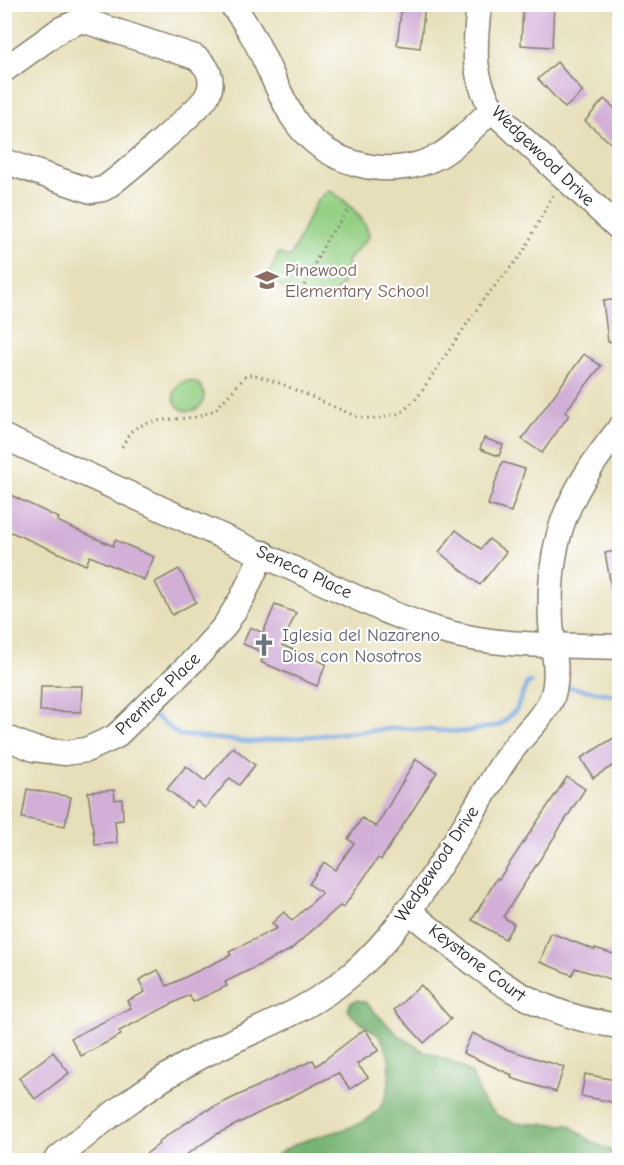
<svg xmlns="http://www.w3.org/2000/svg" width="624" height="1165" viewBox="0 0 624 1165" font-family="'Comic Neue',sans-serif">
  <rect width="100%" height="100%" fill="#fff"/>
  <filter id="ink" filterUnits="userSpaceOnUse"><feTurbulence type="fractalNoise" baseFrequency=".0167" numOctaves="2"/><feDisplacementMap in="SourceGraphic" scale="12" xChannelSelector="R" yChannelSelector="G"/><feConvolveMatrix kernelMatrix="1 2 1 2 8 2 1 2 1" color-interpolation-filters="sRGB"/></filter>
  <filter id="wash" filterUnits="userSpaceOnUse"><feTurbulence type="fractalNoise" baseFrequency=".008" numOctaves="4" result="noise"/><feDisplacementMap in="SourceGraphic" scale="24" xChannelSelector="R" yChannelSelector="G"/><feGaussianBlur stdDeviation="1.35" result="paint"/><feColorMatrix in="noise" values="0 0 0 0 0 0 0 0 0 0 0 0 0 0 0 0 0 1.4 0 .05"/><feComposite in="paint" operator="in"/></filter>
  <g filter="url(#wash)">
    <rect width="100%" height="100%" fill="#e7dfba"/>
    <!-- green -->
    <g fill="#93cf83" stroke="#587650" stroke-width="1.5">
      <path d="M329 190C343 198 368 220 369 237L347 261C350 277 340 292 326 299L315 295 308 300 284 289 268 276 279 253 290 258 316 202Z"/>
      <circle cx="189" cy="396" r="15"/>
    </g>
    <!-- forest -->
    <path fill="#76b271" stroke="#496746" stroke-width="1.5" d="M357 1000 365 1002 397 1034 423 1051 458 1064 472 1074 484 1103 498 1116 516 1123 569 1125 594 1143 619 1154V1160H272C305 1124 386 1143 389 1080 390 1066 390 1053 382 1040 373 1027 355 1023 348 1010L350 1003Z"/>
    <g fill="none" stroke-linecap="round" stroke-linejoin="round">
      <!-- stream -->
      <g stroke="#75a5df" stroke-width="4.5">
        <polyline points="568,687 620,696"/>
        <polyline points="155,716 179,735 250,742 398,728 463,732 500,725 516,710 527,683 531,682"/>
      </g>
    </g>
    <g id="blocks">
      <!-- building -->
      <g fill="#d1afd7">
        <polygon points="402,4 425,4 420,48 397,45"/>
        <polygon points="523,4 554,5 552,47 521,45"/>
        <polygon points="557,62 583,92 565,108 538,79"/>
        <polygon points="604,99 620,113 620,151 585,121"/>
        <polygon points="620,299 620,341 608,342 603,301"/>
        <polygon points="584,354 601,366 565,412 569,415 542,453 522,439"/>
        <polygon points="484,438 503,445 499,456 480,449"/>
        <polygon points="502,462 525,469 511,512 488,505"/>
        <polygon points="4,492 59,518 57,521 113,546 115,540 154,557 144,580 90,556 86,565 4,529"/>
        <polygon points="456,530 481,549 489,539 506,552 480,585 439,552"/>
        <polygon points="620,550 620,597 613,597 605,553"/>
        <polygon points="179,569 196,602 172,615 155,582"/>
        <polygon points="275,605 296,613 282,645 326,664 317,686 261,662 265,653 243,644 250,627 263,633"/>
        <polygon points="41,686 82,686 81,712 40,711"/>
        <polygon points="620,734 620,761 593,778 581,758"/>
        <polygon points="233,747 255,765 239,785 230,778 205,808 197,801 191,808 167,789 186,766 205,781"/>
        <polygon points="416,759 437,772 381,860 378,858 343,908 340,906 290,950 225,982 227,986 193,1002 189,995 119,1031 121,1035 81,1056 71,1038 131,1008 127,1001 145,992 139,980 158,970 167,986 231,955 229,952 277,928 272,923 284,912 292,921 322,893 309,884 324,862 335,870 354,843 348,839 362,818 376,827"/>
        <polygon points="567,777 585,789 503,917 514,924 505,939 472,920 497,878 499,879"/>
        <polygon points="27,789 71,797 65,826 22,818"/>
        <polygon points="114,790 115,800 122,799 123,820 115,821 117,843 95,845 88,792"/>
        <polygon points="551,933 595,950 595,948 620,956 620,982 575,968 572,975 540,962"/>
        <polygon points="421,985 451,1019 424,1043 394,1010"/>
        <polygon points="365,1029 379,1050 357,1064 368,1077 350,1089 338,1073 217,1134 177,1161 137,1161 159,1144 158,1142 201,1113 313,1060 316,1066"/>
        <polygon points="472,1033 506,1049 564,1067 556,1092 511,1078 512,1075 463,1053"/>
        <polygon points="53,1052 69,1073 35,1099 19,1078"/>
        <polygon points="585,1074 620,1081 617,1103 581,1096"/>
      </g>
    </g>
  </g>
  <g filter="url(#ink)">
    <use href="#blocks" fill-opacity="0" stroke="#827e6b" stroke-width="1.5"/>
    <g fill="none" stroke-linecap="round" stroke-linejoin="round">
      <!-- minor casing -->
      <g stroke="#827e6b" stroke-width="27">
        <g id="minor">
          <path d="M231 4C261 40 270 78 292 116 321 164 388 182 437 157 458 146 474 125 493 109"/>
          <path d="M479 4C475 48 470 73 494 112L620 229"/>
          <path d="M4 70 61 29 82 20 195 57C209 66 215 81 207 96 200 109 118 180 103 189L91 191 4 161"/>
          <path d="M4 437 388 612C414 622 440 632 467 637 517 647 569 645 620 647"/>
          <polyline points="4,737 34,749 65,753 86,750 115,737 195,659 224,627 242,598 263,553"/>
          <path d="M407 910C480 967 523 1014 620 1026"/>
          <path d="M56 1160C101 1122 147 1085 200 1057 249 1031 304 1014 347 978 406 930 450 848 490 784 499 768 509 753 521 739 531 727 544 715 551 700 561 677 552 646 551 622 547 538 568 492 620 428"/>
        </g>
      </g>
      <!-- path -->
      <g stroke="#827e6b" stroke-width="3" stroke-dasharray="1.5 4.5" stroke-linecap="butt">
        <polyline points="299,296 327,239 350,208"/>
        <polyline points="122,447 130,432 139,426 155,421 197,417 215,410 245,377 252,374 282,384 355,416 374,419 401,413 417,398 483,300 523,253 554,192"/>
      </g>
      <!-- minor -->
      <use href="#minor" stroke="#fff" stroke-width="24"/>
    </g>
  </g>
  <!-- icons -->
  <defs>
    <g id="school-bare" transform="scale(1.8)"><path d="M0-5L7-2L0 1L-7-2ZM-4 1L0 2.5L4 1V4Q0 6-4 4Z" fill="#8d6e63" stroke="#fff" stroke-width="2.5" paint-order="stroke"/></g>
    <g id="church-bare" transform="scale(1.8)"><path d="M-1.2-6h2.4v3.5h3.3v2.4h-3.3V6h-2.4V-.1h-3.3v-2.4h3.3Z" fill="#6b7280" stroke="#fff" stroke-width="2.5" paint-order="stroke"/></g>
  </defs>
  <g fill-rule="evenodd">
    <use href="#school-bare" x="267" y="280"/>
    <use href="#church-bare" x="264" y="645"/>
  </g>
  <g text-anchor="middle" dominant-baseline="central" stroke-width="4.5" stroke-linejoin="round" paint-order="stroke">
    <!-- street labels -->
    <g font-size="18" fill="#1c1c1c" stroke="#fff">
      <text transform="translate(543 156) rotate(44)">Wedgewood Drive</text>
      <text transform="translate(304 572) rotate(25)">Seneca Place</text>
      <text transform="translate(158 694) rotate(-44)">Prentice Place</text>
      <text transform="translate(437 864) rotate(-56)">Wedgewood Drive</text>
      <text transform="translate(477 963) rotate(37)">Keystone Court</text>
    </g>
    <!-- education labels -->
    <g font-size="18" fill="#785e54" stroke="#fff" text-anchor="start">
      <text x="285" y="270">Pinewood<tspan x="285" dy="21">Elementary School</tspan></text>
    </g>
    <!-- worship labels -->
    <g font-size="18" fill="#5b616d" stroke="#fff" text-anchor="start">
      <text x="282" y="635">Iglesia del Nazareno<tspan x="282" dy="21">Dios con Nosotros</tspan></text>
    </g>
  </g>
  <!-- margin -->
  <rect width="624" height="1165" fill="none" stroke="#fff" stroke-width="24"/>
</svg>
